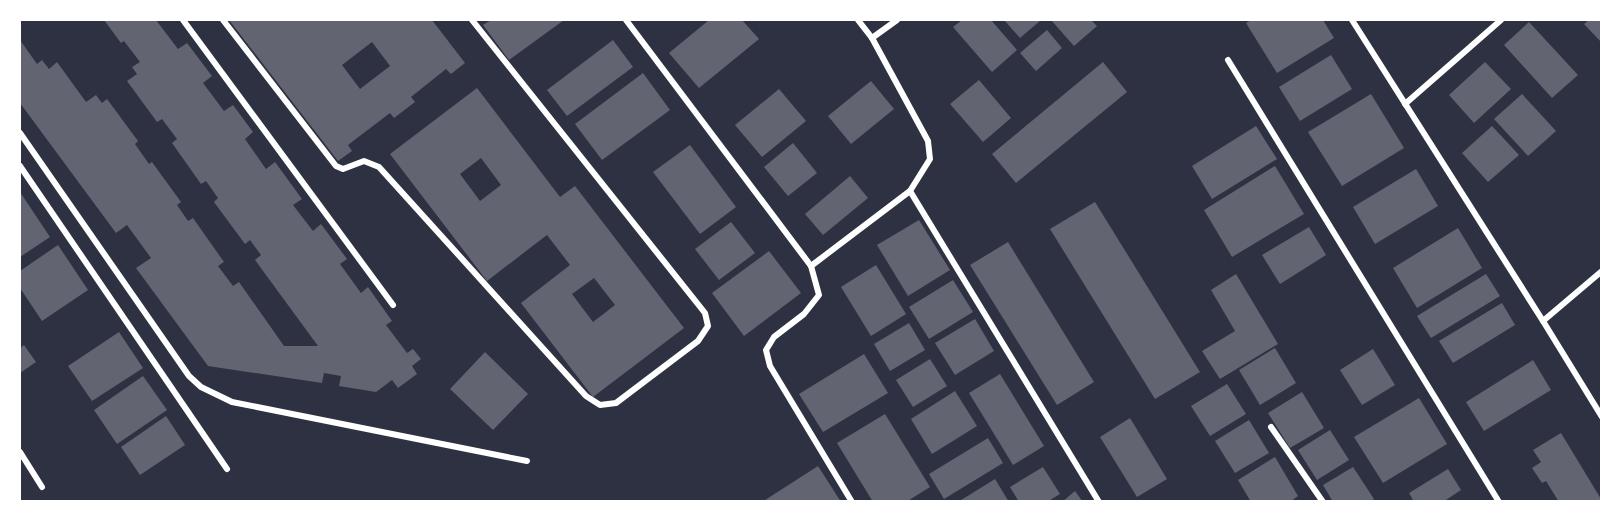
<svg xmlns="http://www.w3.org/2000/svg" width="1621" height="521" viewBox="0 0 1621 521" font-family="Montserrat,sans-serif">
  <rect width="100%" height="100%" fill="#2d3142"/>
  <!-- building -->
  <g fill="#626471" fill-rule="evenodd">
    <polygon points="104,20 156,20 178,49 187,43 212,76 203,83 224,111 233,105 253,132 245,139 266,169 275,162 302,199 293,205 313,231 321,224 347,259 340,264 361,293 368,287 392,321 386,325 407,353 413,349 421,359 412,366 417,374 398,388 392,380 376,392 339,386 341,376 324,373 322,383 208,366 136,268 151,258 127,225 116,233 20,103 20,40 37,64 42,60 49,69 57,62 86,102 96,95 102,103 107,99 138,141 135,144 149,164 152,162 181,202 177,205 188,221 193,218 224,262 218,266 233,286 239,282 284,346 318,346 255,260 261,255 250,240 245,244 214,202 218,198 206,181 201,184 172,143 177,139 162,119 157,122 127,81 137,74 132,67 140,62 124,41 121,43"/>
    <path d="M229 20H432L465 63 451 74 446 69 411 97 415 102 394 118 390 113 348 145 352 151 338 161ZM372 42 390 66 360 89 342 65Z"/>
    <polygon points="491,20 564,20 509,60 483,25"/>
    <polygon points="709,20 742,20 759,39 699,88 669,53"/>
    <polygon points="962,20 991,20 1017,50 992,72 953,27"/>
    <polygon points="1004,20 1041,20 1020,38"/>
    <polygon points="1051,20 1091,20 1097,26 1074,46"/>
    <polygon points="1251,20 1323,20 1334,38 1277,73 1246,23"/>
    <polygon points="1589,20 1602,20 1602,43 1584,24"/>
    <polygon points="1529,22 1578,75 1552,98 1504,45"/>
    <polygon points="1047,30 1062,48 1036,71 1020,53"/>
    <polygon points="613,40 633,67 567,116 547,90"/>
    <polygon points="1331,55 1352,89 1300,121 1279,87"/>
    <polygon points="1103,62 1127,92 1016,183 992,154"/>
    <polygon points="1485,62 1511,89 1474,123 1449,95"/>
    <polygon points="643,73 670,110 602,160 575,124"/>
    <polygon points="979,80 1011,118 983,142 950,104"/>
    <polygon points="871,81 894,109 851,144 828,116"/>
    <path d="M477 88 560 197 575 186 684 328 593 397 521 303 570 265 547 235 487 281 390 154ZM481 158 501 185 480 201 460 174ZM594 278 615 305 593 322 572 294Z"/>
    <polygon points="779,89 806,121 762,157 735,125"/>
    <polygon points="1371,94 1404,148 1342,186 1308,132"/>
    <polygon points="1522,94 1556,131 1528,156 1494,119"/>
    <polygon points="1256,126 1277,159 1212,199 1192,166"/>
    <polygon points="1492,126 1519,155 1488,182 1462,153"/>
    <polygon points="793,143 817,173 788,196 764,167"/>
    <polygon points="690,145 736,207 700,234 653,172"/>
    <polygon points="1275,166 1304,214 1232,257 1204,210"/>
    <polygon points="1416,169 1438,206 1375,244 1353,207"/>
    <polygon points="850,176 868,198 823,235 805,214"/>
    <polygon points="20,192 50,237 20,257"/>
    <polygon points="1095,202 1200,372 1155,399 1050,229"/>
    <polygon points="919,220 950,270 908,296 877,245"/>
    <polygon points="731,222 755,253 719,280 695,249"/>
    <polygon points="1309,227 1326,255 1280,284 1262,255"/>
    <polygon points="1458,228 1482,268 1417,308 1393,268"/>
    <polygon points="1008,242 1094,382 1057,405 970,265"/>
    <polygon points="58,245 88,290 42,321 20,288 20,271"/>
    <polygon points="769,251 801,293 744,336 712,293"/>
    <polygon points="876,265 906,314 871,336 841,287"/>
    <polygon points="1236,274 1278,344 1220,379 1202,351 1235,331 1211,290"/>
    <polygon points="1486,274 1500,296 1431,338 1417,316"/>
    <polygon points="953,280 973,312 929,339 909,307"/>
    <polygon points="1502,303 1515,325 1453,363 1439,341"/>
    <polygon points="975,319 994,351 955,375 935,343"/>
    <polygon points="909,323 925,350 890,371 874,344"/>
    <polygon points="119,332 143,368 92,401 68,366"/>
    <polygon points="24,345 36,362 20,373 20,348"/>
    <polygon points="1275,348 1296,383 1260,405 1239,370"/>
    <polygon points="1373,349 1395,385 1362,405 1340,370"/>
    <polygon points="485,352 528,394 493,430 450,389"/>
    <polygon points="864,354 888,393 823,432 799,394"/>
    <polygon points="930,359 947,386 913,407 896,380"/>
    <polygon points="1533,360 1551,390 1484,431 1466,402"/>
    <polygon points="1000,374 1044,446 1013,465 969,393"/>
    <polygon points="143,376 167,410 117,444 94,410"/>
    <polygon points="1227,384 1246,414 1210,436 1191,406"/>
    <polygon points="955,391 977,426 932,454 911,419"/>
    <polygon points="1302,392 1324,428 1290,448 1268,413"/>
    <polygon points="1419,398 1447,444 1383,483 1354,437"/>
    <polygon points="885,414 930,487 906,502 873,502 837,443"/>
    <polygon points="166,416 185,445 140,475 121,447"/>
    <polygon points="1130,418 1167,479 1137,497 1100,437"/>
    <polygon points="1249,420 1269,453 1235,473 1215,441"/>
    <polygon points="1330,430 1349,460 1317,480 1298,450"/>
    <polygon points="1561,433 1601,499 1597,502 1559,502 1546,481 1542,483 1532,468 1541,462 1533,450"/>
    <polygon points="988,438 1003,463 944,499 929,474"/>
    <polygon points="1275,457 1298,496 1290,502 1251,502 1238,480"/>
    <polygon points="818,466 841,502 762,502"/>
    <polygon points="1043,467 1060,494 1047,502 1019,502 1010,487"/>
    <polygon points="1353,467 1374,499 1370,502 1333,502 1323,485"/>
    <polygon points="1448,469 1461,490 1443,502 1414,502 1409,493"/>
    <polygon points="995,479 1009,502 958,502"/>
    <polygon points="1075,491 1083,502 1062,502"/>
  </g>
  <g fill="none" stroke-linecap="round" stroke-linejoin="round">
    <!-- minor -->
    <g stroke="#fff" stroke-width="6">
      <polyline points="183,20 393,305"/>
      <polyline points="223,20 336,166 343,169 364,161 379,167 586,396 600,405 616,403 698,341 708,326 705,313 472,20"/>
      <polyline points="626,20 811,266 819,295 804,314 774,337 766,350 770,366 852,502"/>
      <polyline points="1352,20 1543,321 1602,417"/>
      <polyline points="872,38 897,20"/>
      <polyline points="1228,60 1499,502"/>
      <polyline points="1405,104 1501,20"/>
      <polyline points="20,133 189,376 201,387 232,402 527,461"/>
      <polyline points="20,166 227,469"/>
      <polyline points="910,191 1099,502"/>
      <polyline points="811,266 910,191 930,159 928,141 872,38 858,20"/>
      <polyline points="1543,321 1602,271"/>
      <polyline points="1271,427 1323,502"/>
      <polyline points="20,452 42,487"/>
    </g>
  </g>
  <!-- border -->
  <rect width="1621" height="521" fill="none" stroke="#ffffff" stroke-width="42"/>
</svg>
